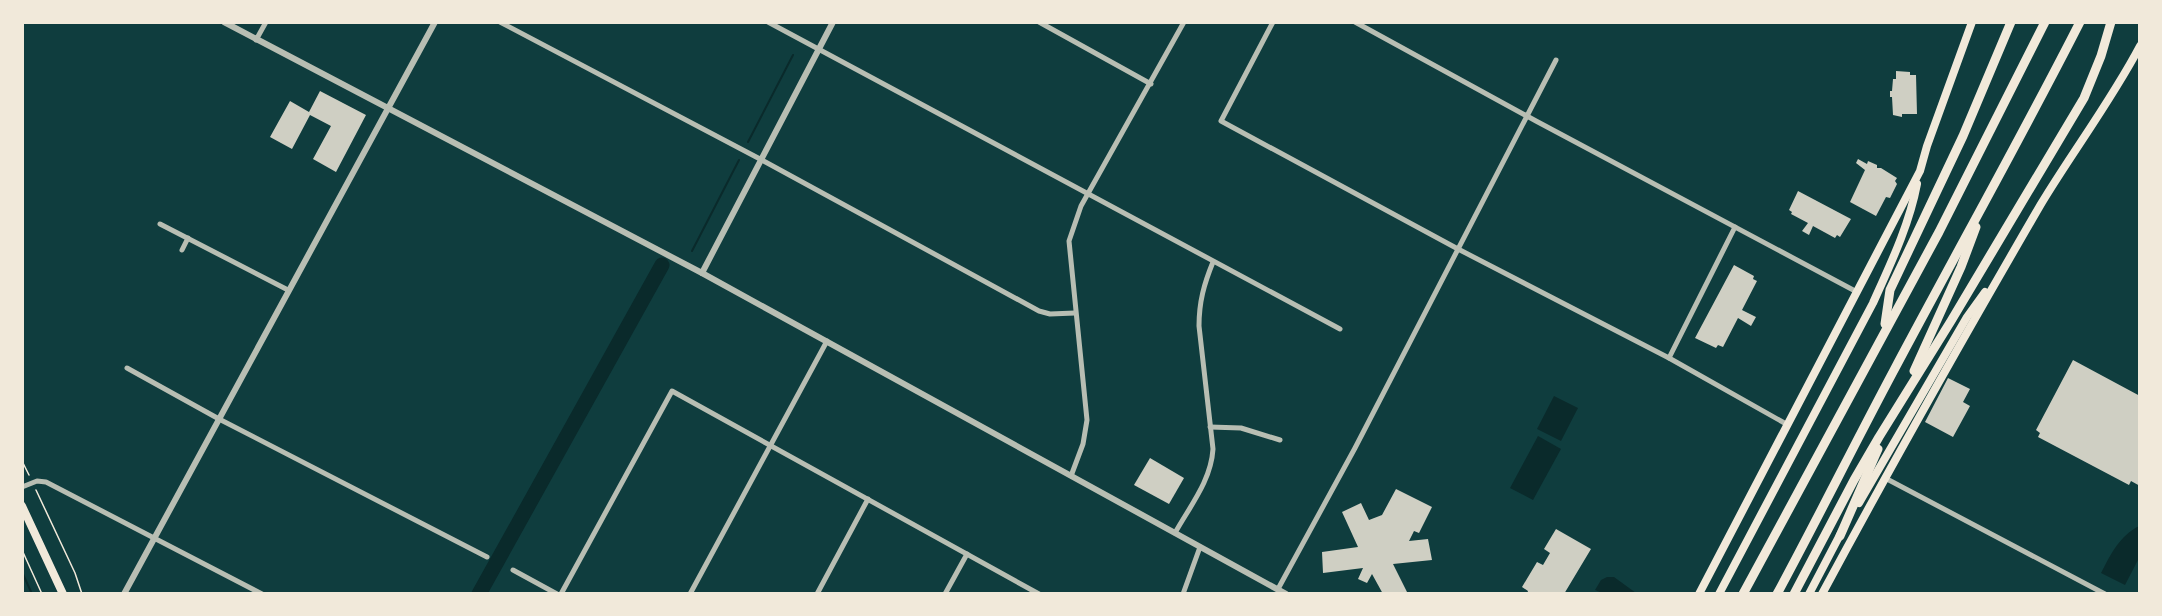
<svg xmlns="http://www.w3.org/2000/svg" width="2162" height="616" viewBox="0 0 2162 616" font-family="'Golos Text',sans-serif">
  <rect width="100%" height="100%" fill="#0f3d3e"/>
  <!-- water -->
  <g fill="#0a2a2b">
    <polygon points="1554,396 1578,408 1561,441 1537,429"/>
    <polygon points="1538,436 1561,449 1533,500 1510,488"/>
    <path d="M2139 526V558L2125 585 2101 573C2112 552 2119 537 2139 526Z"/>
    <polygon points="1607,577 1614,577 1636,593 1643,592 1644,593 1602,593 1595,590 1601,580"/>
  </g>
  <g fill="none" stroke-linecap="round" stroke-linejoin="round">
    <!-- stream -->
    <g stroke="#0a2a2b" stroke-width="2">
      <polyline points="748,142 793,55"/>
      <polyline points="692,251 739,160"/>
      <polyline points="22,572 32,594"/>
    </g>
    <!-- river -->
    <polyline stroke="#0a2a2b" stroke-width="15" points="479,594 662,265"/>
  </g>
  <!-- building -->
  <g fill="#cfcfc3">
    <polygon points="1896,71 1910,72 1910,75 1916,75 1917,114 1902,114 1902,117 1893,115 1892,97 1890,97 1890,91 1892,91 1893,79 1896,79"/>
    <polygon points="320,91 366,115 336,172 313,159 331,126 310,115 292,149 270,137 290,101 309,112"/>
    <polygon points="1858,159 1867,164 1868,161 1877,165 1877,168 1881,168 1897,178 1895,181 1897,184 1890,198 1886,197 1876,216 1850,202 1865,170 1856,163"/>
    <polygon points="1798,191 1851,219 1840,237 1837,235 1835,238 1813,226 1809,235 1802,231 1808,223 1791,214 1792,212 1789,210"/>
    <polygon points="1734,265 1754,276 1753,279 1757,281 1742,310 1756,317 1751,326 1738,318 1723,347 1718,345 1716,348 1695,338"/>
    <polygon points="2073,360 2140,396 2140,486 2131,481 2129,485 2038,437 2040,433 2036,430"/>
    <polygon points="1948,378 1970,389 1963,402 1970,406 1953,437 1925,422"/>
    <polygon points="1150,458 1184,478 1169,504 1134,485"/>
    <polygon points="1396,489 1432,507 1419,533 1414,531 1409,541 1428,539 1432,560 1393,564 1408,594 1383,594 1372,574 1367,583 1358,579 1363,568 1323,573 1322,552 1358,547 1342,512 1361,503 1369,520 1382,515"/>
    <polygon points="1556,529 1591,549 1564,594 1527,594 1528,591 1522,587 1537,562 1543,565 1550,553 1544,549"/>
  </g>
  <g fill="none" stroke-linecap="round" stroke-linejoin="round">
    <!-- path -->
    <g stroke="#f1e9da" stroke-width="1.5">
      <polyline points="22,461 29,475"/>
      <polyline points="36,490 75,573 82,594"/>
      <polyline points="22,550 42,594"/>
    </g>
    <!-- minor -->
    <g stroke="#b8beb3" stroke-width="5">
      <polyline points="500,22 760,159 1039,311 1050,314 1075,313"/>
      <polyline points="768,22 1340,329"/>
      <polyline points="1039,22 1151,84"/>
      <polyline points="1273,22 1221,121 1458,249 1669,358 1788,425"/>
      <polyline points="1355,22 1536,121 1857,292"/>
      <polyline points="256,40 266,22"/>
      <polyline points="160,224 288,290"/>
      <polyline points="182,250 188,238"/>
      <polyline points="1669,358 1735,227"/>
      <polyline points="127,368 219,419 487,557"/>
      <polyline points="1210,427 1241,428 1280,440"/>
      <polyline points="1071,476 1083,444 1087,420 1069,241 1081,206 1184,22"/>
      <polyline points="1885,478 2105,594"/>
      <polyline points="22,487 37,481 46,482 262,594"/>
      <path d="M1175 533C1190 506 1211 481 1213 449L1199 326C1199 302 1204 284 1213 262"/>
      <polyline points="513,570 557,594"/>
      <polyline points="1278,589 1355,448 1556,60"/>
      <polyline points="561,594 672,391 1039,594"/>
      <polyline points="690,594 827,341"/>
      <polyline points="817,594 868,499"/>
      <polyline points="945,594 967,554"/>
      <polyline points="1183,594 1200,547"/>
    </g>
    <!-- tertiary -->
    <g stroke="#b8beb3" stroke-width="6">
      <polyline points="224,22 702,273 1286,594"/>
      <polyline points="702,273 833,22"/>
      <polyline points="124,594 435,22"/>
    </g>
    <!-- secondary -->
    <g stroke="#f1e9da" stroke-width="8">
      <polyline points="1859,503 1967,317 1985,292"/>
      <polyline points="1699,594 1920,171 1927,146 1972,22"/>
      <path d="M1719 594 1873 303C1890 265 1909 226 1917 184"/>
      <polyline points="1809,594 1842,531"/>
      <path d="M1822 594C1893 462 1966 333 2041 204 2073 151 2111 101 2140 46"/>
    </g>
    <!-- primary -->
    <polyline stroke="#f1e9da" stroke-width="8" points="22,506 63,594"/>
    <!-- motorway -->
    <g stroke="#f1e9da" stroke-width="9">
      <polyline points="1885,324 1890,290 1963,136 2011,22"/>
      <polyline points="1914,371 1961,267 1976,227"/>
      <polyline points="1840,536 1878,449"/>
      <polyline points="1743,594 1939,232 2045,22"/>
      <path d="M1777 594C1817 520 1854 445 1893 372 1955 255 2020 140 2080 22"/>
      <polyline points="1794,594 1854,480 1879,437 1951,321 2084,98 2101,56 2111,22"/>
    </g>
  </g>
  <!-- border -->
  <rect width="2162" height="616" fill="none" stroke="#f1e9da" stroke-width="48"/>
</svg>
